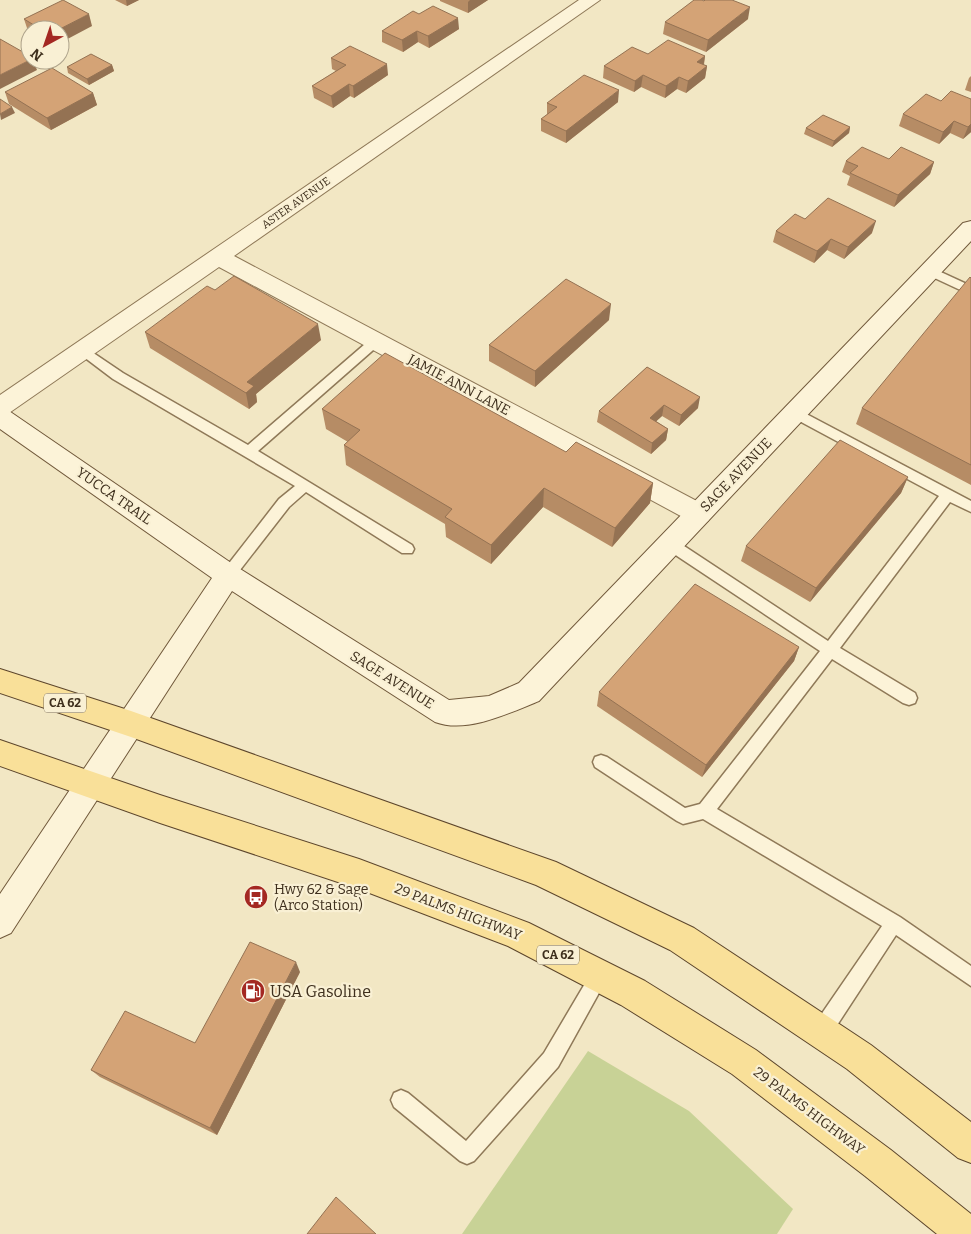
<svg xmlns="http://www.w3.org/2000/svg" width="971" height="1234" viewBox="0 0 971 1234" font-family="Bitter,serif">
  <rect width="100%" height="100%" fill="#f2e7c4"/>
  <!-- green -->
  <polygon fill="#c8d296" points="588,1051 689,1111 793,1209 777,1234 462,1234"/>
  <g fill="none" stroke-linecap="round" stroke-linejoin="round">
    <!-- lane casing -->
    <g stroke="#8f7958" stroke-width="3">
      <g id="lane">
        <polygon points="930,267 971,286 971,295 926,274 924,271 926,268"/>
        <polygon points="376,337 382,341 380,344 258,451 412,545 414,549 412,553 402,553 306,492 289,507 233,579 223,579 221,575 223,571 279,499 295,486 113,379 76,351 78,348 86,348 123,373 248,445 372,338"/>
        <polygon points="795,408 971,501 971,512 950,502 840,648 915,693 917,698 915,703 909,705 903,703 832,659 717,809 900,917 971,966 971,986 896,935 828,1039 821,1041 814,1039 812,1032 814,1025 882,926 703,819 683,824 677,821 595,767 593,762 595,757 601,755 607,757 685,808 700,804 820,651 665,548 663,544 665,540 675,540 828,641 939,496 790,416 788,413"/>
        <polygon points="599,967 605,970 608,976 605,982 558,1067 474,1161 467,1164 460,1161 394,1107 391,1100 394,1093 401,1090 408,1093 466,1141 544,1053 593,970"/>
      </g>
    </g>
    <!-- street casing -->
    <g stroke="#8f7958" stroke-width="2">
      <polygon id="street" points="579,0 600,0 234,256 708,507 712,514 708,521 699,524 690,521 219,267 9,413 0,416 0,395"/>
    </g>
    <!-- secondary casing -->
    <g stroke="#71593b" stroke-width="2">
      <path id="secondary" d="M971 221V241L539 701C509 713 467 734 435 722L232 591 11 933 0 938V894L212 578 0 429V408L9 411 237 567 449 700 489 696 519 683 963 223Z"/>
    </g>
    <!-- primary casing -->
    <g stroke="#5d462c" stroke-width="2">
      <g id="primary">
        <polygon points="0,669 131,711 556,862 694,928 871,1045 971,1122 971,1163 958,1158 847,1069 670,950 536,885 131,737 0,693"/>
        <polygon points="0,740 160,795 359,859 529,923 645,981 756,1050 891,1150 971,1214 971,1234 937,1234 865,1176 732,1074 621,1005 508,946 359,889 160,823 0,766"/>
      </g>
    </g>
    <!-- lane -->
    <use href="#lane" fill="#fcf3d8" fill-rule="evenodd"/>
    <!-- street -->
    <use href="#street" fill="#fcf3d8" fill-rule="evenodd"/>
    <!-- secondary -->
    <use href="#secondary" fill="#fcf3d8" fill-rule="evenodd"/>
    <!-- primary -->
    <use href="#primary" fill="#f9e099" fill-rule="evenodd"/>
  </g>
  <!-- wall -->
  <g fill="#b68c65">
    <polygon points="115,0 139,0 127,6"/>
    <polygon points="440,0 488,0 468,13 440,1"/>
    <polygon points="419,14 459,29 429,48 418,42 403,52 382,42 382,31"/>
    <polygon points="24,19 92,26 60,30 30,30 30,32 28,31"/>
    <polygon points="748,19 706,52 663,34 665,22"/>
    <polygon points="648,54 705,56 704,65 707,66 705,78 686,93 677,89 665,98 641,87 634,92 603,78 604,66"/>
    <polygon points="331,58 388,75 354,98 350,96 333,108 314,98 312,86 336,71 332,69"/>
    <polygon points="112,65 114,71 89,85 68,73 67,67"/>
    <polygon points="971,76 971,92 965,90 969,78"/>
    <polygon points="951,91 971,132 963,139 950,133 939,144 899,126 903,114 941,101"/>
    <polygon points="5,92 93,93 97,105 51,130 9,104"/>
    <polygon points="618,102 566,143 541,131 541,119 547,115 547,103"/>
    <polygon points="850,127 849,133 832,147 804,134 806,128"/>
    <polygon points="889,159 934,162 930,174 894,207 847,185 850,176 842,172 846,161"/>
    <polygon points="805,219 872,233 844,259 827,250 814,263 773,242 776,231"/>
    <polygon points="971,278 971,485 856,424 862,408"/>
    <polygon points="215,290 321,340 256,394 257,402 249,409 150,348 145,332"/>
    <polygon points="609,320 535,387 489,361 489,345"/>
    <polygon points="647,367 698,408 679,426 662,416 656,421 668,429 666,440 651,454 597,422 599,411"/>
    <polygon points="322,409 566,452 653,483 650,503 612,547 543,507 491,564 446,537 445,524 346,465 344,445 348,442 326,429"/>
    <polygon points="908,477 901,493 810,602 741,561 746,546"/>
    <polygon points="799,647 794,661 702,777 597,706 599,692"/>
    <polygon points="300,972 217,1135 100,1077 91,1070 195,1043"/>
  </g>
  <!-- shaded-wall -->
  <g fill="#947253">
    <polygon points="126,0 139,0 127,6"/>
    <polygon points="470,0 488,0 468,13 468,2"/>
    <polygon points="750,7 748,19 706,52 708,40"/>
    <polygon points="89,14 92,26 60,43 60,30 58,30"/>
    <polygon points="458,18 459,29 429,48 428,36"/>
    <polygon points="417,31 418,42 403,52 402,40"/>
    <polygon points="705,56 703,68 697,62"/>
    <polygon points="30,60 33,60 37,70 0,89 0,75"/>
    <polygon points="387,64 388,75 354,98 353,86"/>
    <polygon points="112,65 114,71 89,85 87,79"/>
    <polygon points="707,66 705,78 686,93 688,81"/>
    <polygon points="643,75 641,87 634,92 635,81"/>
    <polygon points="679,77 677,89 665,98 666,86"/>
    <polygon points="349,84 350,96 333,108 331,96"/>
    <polygon points="619,90 618,102 566,143 566,131"/>
    <polygon points="93,93 97,105 51,130 47,118"/>
    <polygon points="12,107 15,113 1,120 0,114"/>
    <polygon points="954,121 950,133 939,144 943,132"/>
    <polygon points="971,124 971,132 963,139 968,127"/>
    <polygon points="850,127 849,133 832,147 834,141"/>
    <polygon points="934,162 930,174 894,207 898,195"/>
    <polygon points="876,221 872,233 844,259 848,247"/>
    <polygon points="831,239 827,250 814,263 817,251"/>
    <polygon points="611,304 609,320 535,387 535,371"/>
    <polygon points="318,324 321,340 256,394 257,402 249,409 246,393 247,382"/>
    <polygon points="700,397 698,408 679,426 681,415"/>
    <polygon points="664,405 662,416 648,429 650,418"/>
    <polygon points="668,429 666,440 651,454 652,443"/>
    <polygon points="908,477 901,493 810,602 816,588"/>
    <polygon points="653,483 650,503 612,547 615,528"/>
    <polygon points="544,488 543,507 491,564 491,545"/>
    <polygon points="799,647 794,661 702,777 706,765"/>
    <polygon points="296,962 300,972 217,1135 210,1128"/>
  </g>
  <!-- building -->
  <g fill="#d4a376" stroke="#947253">
    <polygon points="63,0 89,14 58,30 42,30 24,19"/>
    <polygon points="694,0 702,0 704,1 705,0 732,0 750,7 708,40 665,22"/>
    <polygon points="433,6 458,18 428,36 417,31 402,40 382,31 413,11 419,14"/>
    <polygon points="0,39 30,56 30,60 0,75"/>
    <polygon points="668,40 705,56 697,62 707,66 688,81 679,77 666,86 643,75 635,81 604,66 632,47 648,54"/>
    <polygon points="350,46 387,64 353,86 349,84 331,96 312,86 346,65 331,58"/>
    <polygon points="91,54 112,65 87,79 67,67"/>
    <polygon points="52,68 93,93 47,118 5,92"/>
    <polygon points="584,75 619,90 566,131 541,119 557,107 547,103"/>
    <polygon points="951,91 971,99 971,124 968,127 954,121 943,132 903,114 926,94 941,101"/>
    <polygon points="0,99 12,107 0,114"/>
    <polygon points="823,115 850,127 834,141 806,128"/>
    <polygon points="862,147 889,159 901,147 934,162 898,195 850,173 858,166 846,161"/>
    <polygon points="828,198 876,221 848,247 831,239 817,251 776,231 795,214 805,219"/>
    <polygon points="234,276 318,324 247,382 254,386 246,393 145,332 207,286 215,290"/>
    <polygon points="970,277 971,278 971,465 862,408"/>
    <polygon points="566,279 611,304 535,371 489,345"/>
    <polygon points="385,353 566,452 576,442 653,483 615,528 544,488 491,545 445,517 452,509 344,445 360,430 322,409"/>
    <polygon points="647,367 700,397 681,415 664,405 650,418 668,429 652,443 599,411"/>
    <polygon points="840,440 908,477 816,588 746,546"/>
    <polygon points="695,584 799,647 706,765 599,692"/>
    <polygon points="250,942 296,962 210,1128 91,1070 125,1011 195,1043"/>
    <polygon points="336,1197 376,1234 307,1234"/>
  </g>
  <!-- icons -->
  <defs>
    <g id="bus-disc" transform="scale(1.25)"><circle r="9.5" fill="#a42822" stroke="#f9f0d4"/><path d="M-5-6H5V4H4V6H2V4H-2V6H-4V4H-5ZM-3.5-4V0h7V-4ZM-3.5 1.2v1.5H-2V1.2ZM2 1.2v1.5H3.5V1.2Z" fill="#fff"/></g>
    <g id="fuel-disc" transform="scale(1.25)"><circle r="9.5" fill="#a42822" stroke="#f9f0d4"/><path d="M-5.5-6h7V0h2V4h1.3V-2.5L3-4.5l.8-.8L6-3V5H2.5V1h-1V6h-7ZM-4.2-4.7v3.2H.2V-4.7Z" fill="#fff"/></g>
  </defs>
  <g fill-rule="evenodd">
    <use href="#bus-disc" x="256" y="897"/>
    <use href="#fuel-disc" x="253" y="991"/>
  </g>
  <g text-anchor="middle" dominant-baseline="central" stroke-width="4.5" stroke-linejoin="round" paint-order="stroke">
    <!-- far-street labels -->
    <g font-size="11" fill="#3e2f1d" stroke="#f9f0d4">
      <text transform="translate(296 203) rotate(-35)">ASTER AVENUE</text>
    </g>
    <!-- shield labels -->
    <g fill="#f9f0d4" stroke="#766954" stroke-width="1">
      <rect x="44" y="693.5" width="42" height="19" rx="4"/>
      <rect x="537" y="945.5" width="42" height="19" rx="4"/>
    </g>
    <g font-size="12" font-weight="bold" fill="#3e2f1d">
      <text x="65" y="703">CA 62</text>
      <text x="558" y="955">CA 62</text>
    </g>
    <!-- street labels -->
    <g font-size="14" fill="#3e2f1d" stroke="#f9f0d4">
      <text transform="translate(459 385) rotate(28)">JAMIE ANN LANE</text>
      <text transform="translate(736 475) rotate(-46)">SAGE AVENUE</text>
      <text transform="translate(114 496) rotate(35)">YUCCA TRAIL</text>
      <text transform="translate(392 680) rotate(32)">SAGE AVENUE</text>
      <text transform="translate(458 912) rotate(21)">29 PALMS HIGHWAY</text>
      <text transform="translate(809 1111) rotate(37)">29 PALMS HIGHWAY</text>
    </g>
    <!-- poi labels -->
    <g font-size="14" fill="#3e2f1d" stroke="#f9f0d4" text-anchor="start">
      <text x="274" y="889">Hwy 62 &amp; Sage<tspan x="274" dy="16">(Arco Station)</tspan></text>
    </g>
    <!-- near-poi labels -->
    <g font-size="16" fill="#3e2f1d" stroke="#f9f0d4" text-anchor="start">
      <text x="270" y="991">USA Gasoline</text>
    </g>
  </g>
  <!-- north arrow -->
  <g transform="translate(45 45) rotate(220)"><circle r="24" fill="#f9f0d4" stroke="#aea38b"/>
  <path d="M0-4L9 19L0 12L-9 19Z" fill="#a42822"/>
  <text y="-8" font-size="14" font-weight="bold" text-anchor="middle" fill="#3e2f1d">N</text>
  </g>
</svg>
